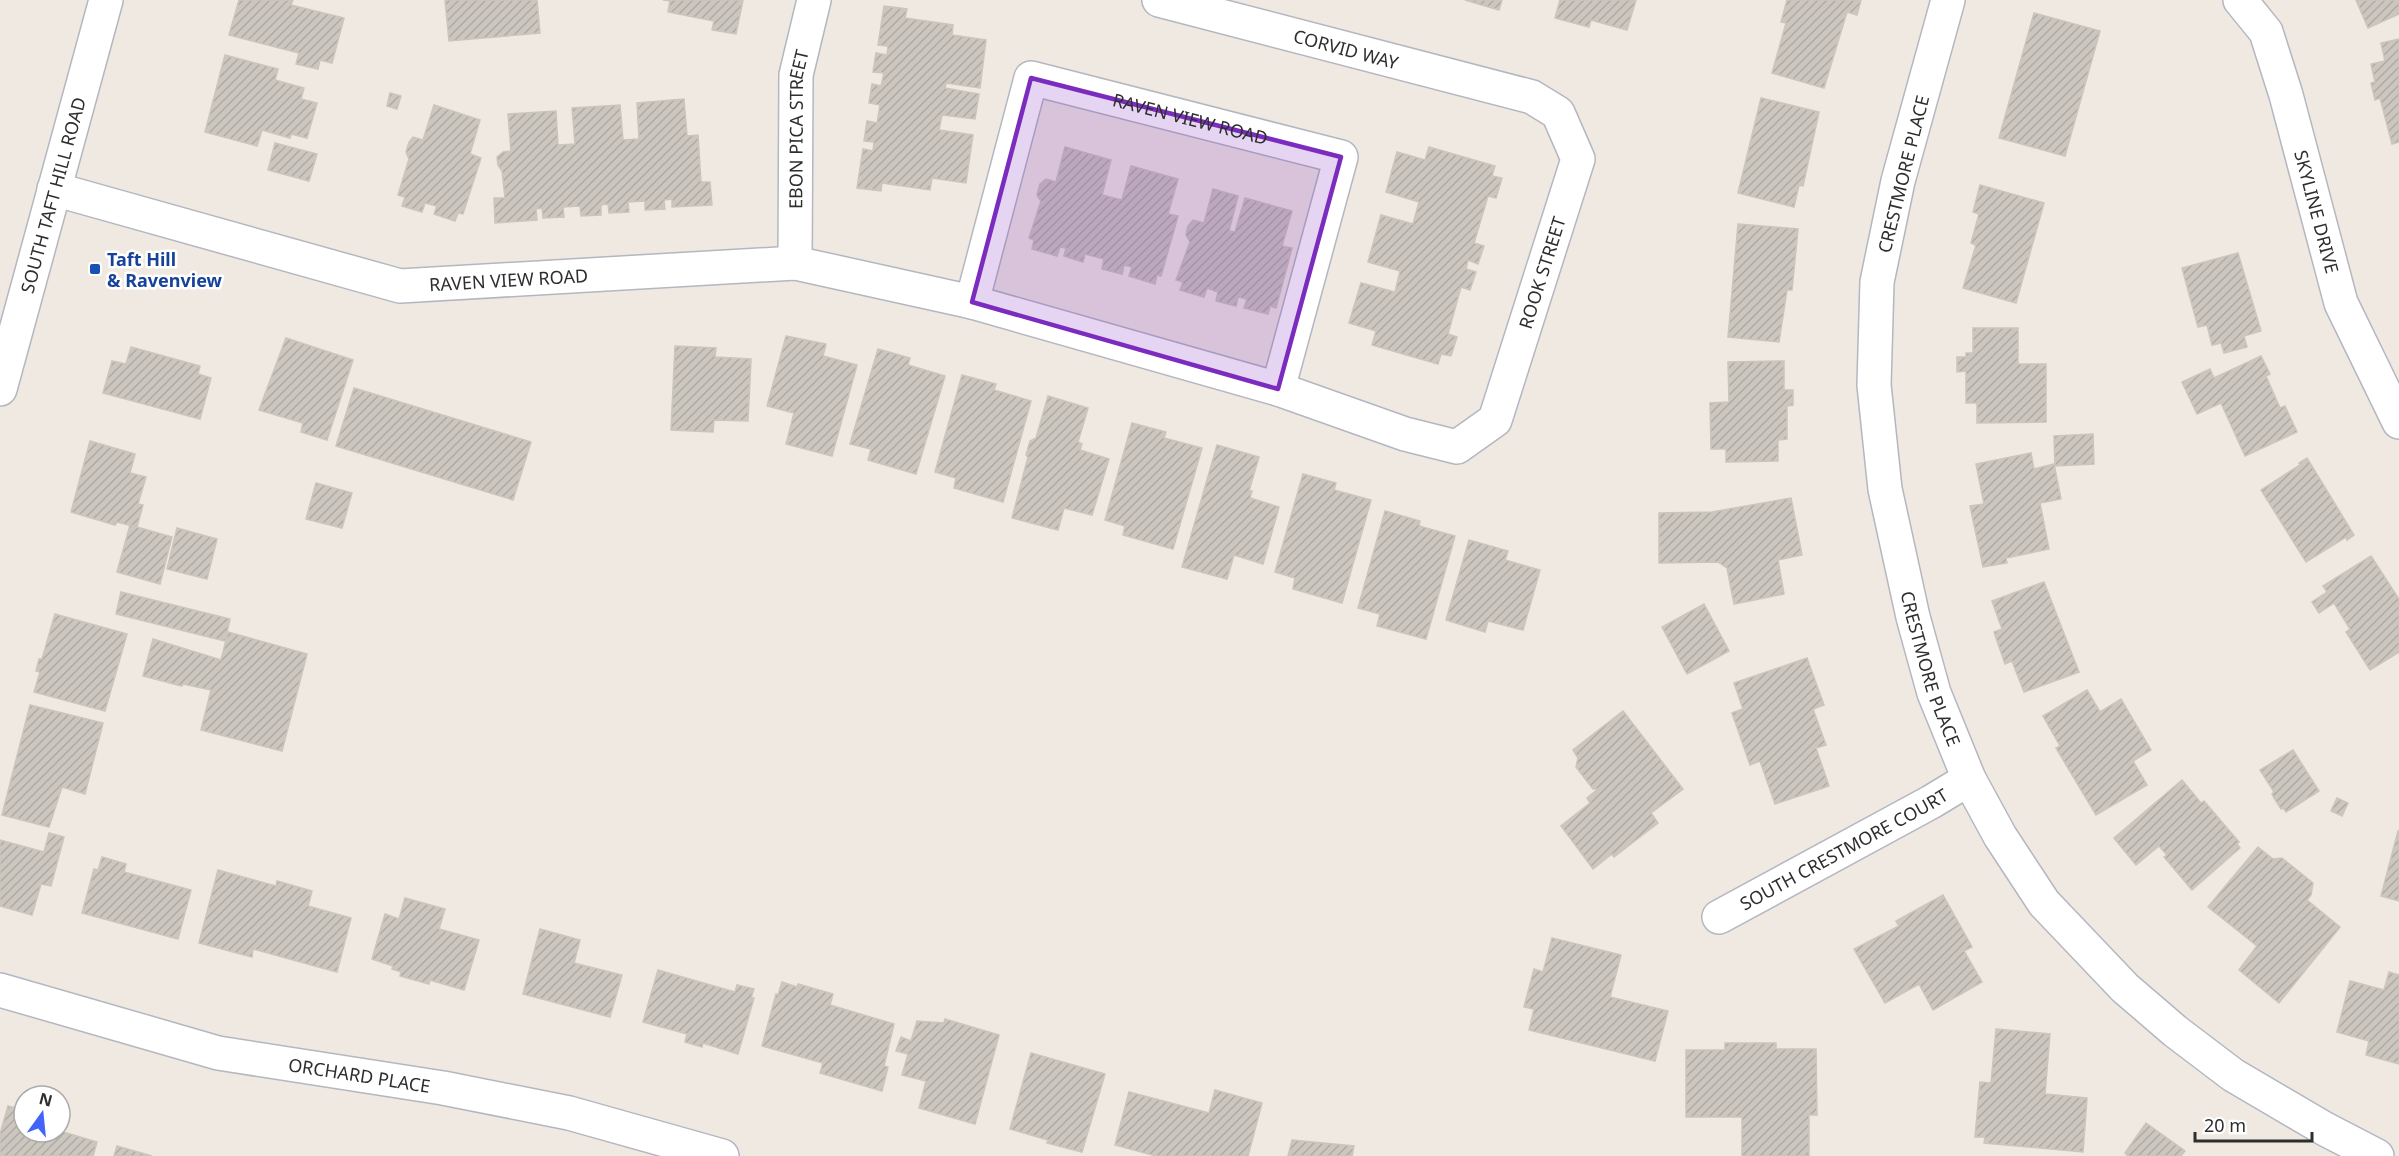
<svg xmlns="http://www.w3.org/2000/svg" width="2399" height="1156" viewBox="0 0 2399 1156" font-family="'Noto Sans',sans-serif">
  <defs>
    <pattern id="building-hatch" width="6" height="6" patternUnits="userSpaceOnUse" patternTransform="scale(1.5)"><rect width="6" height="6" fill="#cbc7bf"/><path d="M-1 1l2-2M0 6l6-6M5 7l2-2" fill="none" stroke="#afaba4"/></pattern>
  </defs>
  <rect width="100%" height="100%" fill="#efe9e1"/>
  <!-- building -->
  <g fill="url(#building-hatch)" stroke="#cbc5ba" stroke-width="1.5">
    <polygon points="239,0 293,0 291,5 344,18 332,63 320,60 318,69 296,64 299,53 229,35"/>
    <polygon points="445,0 537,0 540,33 449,41"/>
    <polygon points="663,0 743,0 736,34 712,30 714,21 668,12 670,1"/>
    <polygon points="1465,0 1502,0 1499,10"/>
    <polygon points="1560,0 1636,0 1627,30 1591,20 1589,27 1555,18"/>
    <polygon points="1787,0 1861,0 1857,15 1847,12 1824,88 1772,73 1786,23 1781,22"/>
    <polygon points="2356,0 2399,0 2399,14 2368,28"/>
    <polygon points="884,6 907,9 905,18 953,25 952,35 986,40 980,88 946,83 945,88 979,94 975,119 942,115 939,130 973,135 966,183 932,178 930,190 882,183 881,191 857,188 863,149 873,151 874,142 864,141 867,121 877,123 880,105 869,103 872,84 881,86 884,73 873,72 876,53 887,55 888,46 878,45"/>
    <polygon points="2034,13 2100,31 2065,156 1999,138"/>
    <polygon points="2399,39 2399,142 2392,144 2380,98 2375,100 2371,83 2375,82 2371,64 2385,61 2381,43"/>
    <polygon points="225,55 278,69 275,80 304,88 301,99 317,103 307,138 291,134 290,138 262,130 257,146 205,132"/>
    <polygon points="390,93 401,96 397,109 387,106"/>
    <polygon points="1761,98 1819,112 1803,186 1799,185 1794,207 1738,193"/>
    <polygon points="684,99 687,136 698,135 701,182 710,182 712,205 672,207 672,199 664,200 665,209 645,210 645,201 628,202 629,212 609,213 608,204 601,205 601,215 581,216 580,206 563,207 564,217 543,218 542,208 536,209 537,220 495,223 494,198 505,198 502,171 498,165 497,157 503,152 511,151 508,114 556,111 558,145 575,144 572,108 620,105 623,140 639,139 637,103"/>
    <polygon points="434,105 480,120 470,154 481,158 463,214 458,213 455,221 434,214 437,206 425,203 422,212 402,206 405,197 398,195 409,159 406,152 409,142 413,137 423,140"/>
    <polygon points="275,143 317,154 309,181 268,170"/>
    <polygon points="1065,147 1111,160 1102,195 1122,200 1131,166 1178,179 1168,214 1178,216 1161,276 1157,275 1155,284 1129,276 1132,267 1124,265 1122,274 1102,269 1104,259 1085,254 1083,262 1064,256 1066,248 1060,247 1057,256 1032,249 1034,240 1029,238 1041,201 1037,195 1040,184 1046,179 1056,182"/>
    <polygon points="1429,147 1495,166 1492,176 1502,178 1496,198 1488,196 1474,243 1484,246 1478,264 1468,260 1466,269 1476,272 1470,290 1461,287 1448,334 1457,337 1451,356 1441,354 1438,364 1372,345 1376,331 1349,323 1361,283 1395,292 1400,271 1368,262 1381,215 1413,224 1419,202 1386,192 1397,152 1425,160"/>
    <polygon points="1980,185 2044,203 2016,303 1963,288 1976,245 1971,243 1979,214 1973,212"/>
    <polygon points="1213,189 1238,196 1229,231 1235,232 1245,198 1292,211 1282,246 1292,248 1276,308 1270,306 1268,314 1244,308 1247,299 1238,297 1236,306 1216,301 1218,292 1207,288 1204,297 1180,290 1183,282 1176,280 1190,242 1186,235 1188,226 1193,220 1204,223"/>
    <polygon points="1738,224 1798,229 1792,290 1787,290 1779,342 1728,337"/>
    <polygon points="2238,253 2261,331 2244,336 2247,347 2224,353 2221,343 2212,345 2207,325 2198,327 2182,268"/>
    <polygon points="1973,328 2018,328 2018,364 2046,364 2046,422 1977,423 1977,403 1966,403 1966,371 1957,372 1957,357 1966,357 1966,353 1973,353"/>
    <polygon points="786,336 826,344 823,356 857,365 832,456 786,444 794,413 767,406"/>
    <polygon points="286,338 353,360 327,440 301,432 303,423 259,410"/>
    <polygon points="675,346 716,348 715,357 751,359 748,421 714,420 713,432 671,430"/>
    <polygon points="131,347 200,366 198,374 211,378 200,419 103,393 112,361 126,364"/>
    <polygon points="878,349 910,358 908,365 945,376 916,474 868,460 871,449 850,444"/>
    <polygon points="2261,356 2270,374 2266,376 2280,408 2285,406 2297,432 2245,456 2221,403 2197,414 2182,382 2210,369 2214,378"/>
    <polygon points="1784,361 1784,390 1793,390 1793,405 1787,406 1787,439 1778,440 1778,461 1726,462 1726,449 1711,449 1710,403 1729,402 1728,362"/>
    <polygon points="962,375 996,384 994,390 1031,401 1003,502 954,488 956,478 935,472"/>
    <polygon points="354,388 531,442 513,500 336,446"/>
    <polygon points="1048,396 1088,408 1078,442 1082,444 1080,450 1109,459 1092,515 1064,508 1058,530 1012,518 1028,457 1026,455 1030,441 1036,438"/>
    <polygon points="1132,423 1166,432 1164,438 1202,448 1173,549 1123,535 1125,526 1105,520"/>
    <polygon points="2093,434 2094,464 2055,466 2054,436"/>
    <polygon points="90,441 135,454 130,473 146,477 138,504 143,505 137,527 117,522 115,525 71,512"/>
    <polygon points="1217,445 1259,457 1249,491 1252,491 1250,498 1279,507 1263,564 1234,555 1227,579 1182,567"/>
    <polygon points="2031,453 2034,469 2054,464 2061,499 2040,503 2049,549 2006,558 2007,563 1983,567 1970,506 1984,504 1976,464"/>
    <polygon points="2307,458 2354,535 2347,540 2346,537 2306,562 2261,490 2300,465 2299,463"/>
    <polygon points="1303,474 1336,483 1334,490 1371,500 1342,603 1293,589 1295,578 1275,572"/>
    <polygon points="316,483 352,493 342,528 306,519"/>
    <polygon points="1791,498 1802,555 1778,560 1784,594 1734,604 1727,568 1718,562 1659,563 1659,513 1712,512"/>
    <polygon points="1385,511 1420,521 1419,526 1455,536 1426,639 1377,626 1380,614 1358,608"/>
    <polygon points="130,525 172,537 160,584 117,572"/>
    <polygon points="177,528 217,539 207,579 167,569"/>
    <polygon points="1469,540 1508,551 1505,560 1540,570 1523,630 1488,621 1485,632 1446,620"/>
    <polygon points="2371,556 2399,599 2399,652 2370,670 2346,632 2350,629 2334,603 2319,613 2312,602 2327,592 2323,586"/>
    <polygon points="2044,582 2079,672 2024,692 2012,661 2005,664 1994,632 2002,629 1992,601"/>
    <polygon points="121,592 230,619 225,641 116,614"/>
    <polygon points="1704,604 1729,651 1687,674 1662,627"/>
    <polygon points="55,614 127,634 105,711 34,692 40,672 36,671 39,659 42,659"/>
    <polygon points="228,632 307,654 282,751 201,730 211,690 183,684 182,686 143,676 153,639 221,660"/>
    <polygon points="1807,658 1824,705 1813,709 1826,745 1816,748 1829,786 1775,804 1760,761 1750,765 1732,713 1743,709 1734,683"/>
    <polygon points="2087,690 2100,712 2121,699 2151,750 2133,761 2147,785 2096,815 2056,748 2060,746 2043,716"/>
    <polygon points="30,705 103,723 85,794 62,787 49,827 2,815"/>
    <polygon points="1623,711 1683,789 1651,813 1658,823 1614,857 1612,854 1593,869 1561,826 1590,803 1587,798 1598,789 1593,789 1576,767 1578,758 1573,750"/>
    <polygon points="2293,750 2319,791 2286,812 2283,808 2281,809 2274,798 2272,794 2274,792 2260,770"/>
    <polygon points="2182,780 2201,803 2204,801 2239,842 2237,844 2240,848 2192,890 2164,857 2167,855 2159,846 2136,865 2114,838"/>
    <polygon points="2337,798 2348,803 2342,816 2331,811"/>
    <polygon points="2398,831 2399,831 2399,901 2381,896"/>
    <polygon points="49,833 64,837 51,886 41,884 32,915 0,906 0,840 44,852"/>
    <polygon points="2258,847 2273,859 2282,858 2313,883 2311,895 2307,900 2340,927 2279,1003 2239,970 2257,946 2208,907"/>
    <polygon points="102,857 126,864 124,872 191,890 178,939 82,913 94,869 98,870"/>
    <polygon points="218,870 276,886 277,881 312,891 308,906 351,918 337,972 253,949 252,957 199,943"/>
    <polygon points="1943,895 1972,947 1964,951 1982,982 1933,1010 1919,984 1885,1003 1854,949 1899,926 1896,921"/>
    <polygon points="405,898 445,909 439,929 479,940 464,990 430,980 429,984 400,976 401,972 392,969 393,966 372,959 385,914 399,919"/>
    <polygon points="540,929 580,940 574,963 622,975 610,1017 523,994"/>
    <polygon points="1552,938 1621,955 1610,997 1668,1011 1655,1061 1529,1030 1534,1009 1524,1007 1534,969 1543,972"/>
    <polygon points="658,970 735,992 737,985 754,989 751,998 754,998 738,1054 703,1043 702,1047 685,1042 687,1034 643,1022"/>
    <polygon points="2389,972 2399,975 2399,1064 2366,1055 2369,1041 2337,1032 2350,981 2384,990"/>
    <polygon points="782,982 797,987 798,984 833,994 830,1005 894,1024 884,1066 888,1067 882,1091 820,1073 823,1063 762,1046 776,994 778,995"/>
    <polygon points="945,1019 999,1035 975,1124 919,1108 926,1081 902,1075 908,1054 896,1051 901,1037 911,1041 917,1021 944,1023"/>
    <polygon points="1996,1029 2050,1034 2045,1094 2087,1098 2083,1152 1984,1143 1985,1137 1975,1137 1980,1082 1991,1083"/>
    <polygon points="1725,1043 1776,1043 1776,1049 1816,1049 1817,1115 1809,1115 1809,1156 1742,1156 1742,1117 1686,1117 1686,1050 1725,1050"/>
    <polygon points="1031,1053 1105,1074 1082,1152 1047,1143 1048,1140 1010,1129"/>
    <polygon points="1215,1090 1262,1103 1248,1156 1156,1156 1115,1145 1129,1092 1209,1113"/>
    <polygon points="8,1106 24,1110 24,1132 60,1131 97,1142 93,1156 0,1156 0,1134"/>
    <polygon points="2146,1123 2185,1151 2181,1156 2128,1156 2125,1153"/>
    <polygon points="1292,1140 1354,1146 1352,1156 1288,1156"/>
    <polygon points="117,1146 152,1156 114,1156"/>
  </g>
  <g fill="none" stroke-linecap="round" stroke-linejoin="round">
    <!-- street casing -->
    <g stroke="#b4b7c1" stroke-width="36">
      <g id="street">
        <path id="s1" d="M1948 0 1898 181 1877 282 1874 385 1885 489 1913 617 1934 693 1969 779 2000 836 2044 903 2125 988 2175 1031 2233 1075 2325 1129 2377 1156"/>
        <path id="s2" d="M2240 0 2266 32 2286 95 2341 303 2399 422"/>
        <path id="s3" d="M54 189 400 286 795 263 972 302 1278 389 1405 434 1457 447 1495 420 1578 159 1558 113 1532 97 1159 0"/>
        <path id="s4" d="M795 263 796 75 814 0"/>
        <path id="s5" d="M972 302 1031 78 1341 157 1278 389"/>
        <path id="s6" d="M1719 917 1931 802 1969 779"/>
        <path id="s7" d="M0 990 218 1053 443 1088 569 1113 722 1156"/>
      </g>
    </g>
    <!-- secondary casing -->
    <g stroke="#b4b7c1" stroke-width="36">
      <g id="secondary">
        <path id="s8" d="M0 389 106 0"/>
      </g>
    </g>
    <!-- street -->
    <use href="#street" stroke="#fff" stroke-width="33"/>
    <!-- secondary -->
    <use href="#secondary" stroke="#fff" stroke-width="33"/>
  </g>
  <!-- marked area -->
  <path fill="#7b2cbf" fill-opacity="0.2" stroke="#7b2cbf" stroke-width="4.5" stroke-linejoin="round" d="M1031 78 1341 157 1278 389 972 302Z"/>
  <!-- markers -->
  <rect fill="#1a4fb4" stroke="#fff" stroke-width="2" x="89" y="263" width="12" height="12" rx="3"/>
  <g text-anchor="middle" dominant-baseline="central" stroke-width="5" stroke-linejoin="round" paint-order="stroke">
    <!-- street labels -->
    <g font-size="18" fill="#2e2e2e" stroke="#fff">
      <text transform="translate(1346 49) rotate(15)">CORVID WAY</text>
      <text stroke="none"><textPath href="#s5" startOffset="396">RAVEN VIEW ROAD</textPath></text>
      <text stroke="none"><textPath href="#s4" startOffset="134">EBON PICA STREET</textPath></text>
      <text transform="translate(1903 174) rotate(-76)">CRESTMORE PLACE</text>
      <text stroke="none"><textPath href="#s8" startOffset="201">SOUTH TAFT HILL ROAD</textPath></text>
      <text stroke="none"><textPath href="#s2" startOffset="228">SKYLINE DRIVE</textPath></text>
      <text stroke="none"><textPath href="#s3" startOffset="1644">ROOK STREET</textPath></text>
      <text stroke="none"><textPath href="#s3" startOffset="468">RAVEN VIEW ROAD</textPath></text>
      <text stroke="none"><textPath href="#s1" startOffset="684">CRESTMORE PLACE</textPath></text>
      <text stroke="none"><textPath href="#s6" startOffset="142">SOUTH CRESTMORE COURT</textPath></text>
      <text stroke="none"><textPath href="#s7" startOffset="370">ORCHARD PLACE</textPath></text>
    </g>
    <!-- transit labels -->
    <g font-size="18" font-weight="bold" fill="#164399" stroke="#fff" text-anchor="start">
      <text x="107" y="259">Taft Hill<tspan x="107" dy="21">&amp; Ravenview</tspan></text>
    </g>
  </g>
  <!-- north arrow -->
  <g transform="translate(42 1114) rotate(15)"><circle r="28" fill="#ffffff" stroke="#ababab" stroke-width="1.5"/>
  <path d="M0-4.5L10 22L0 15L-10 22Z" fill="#4264fb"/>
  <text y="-9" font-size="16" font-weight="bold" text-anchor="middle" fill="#2e2e2e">N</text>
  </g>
  <!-- scale -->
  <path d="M2195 1132v9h117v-9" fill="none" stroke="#2e2e2e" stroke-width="3"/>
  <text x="2204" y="1132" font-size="18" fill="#2e2e2e" stroke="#ffffff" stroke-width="4.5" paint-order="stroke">20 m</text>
</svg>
